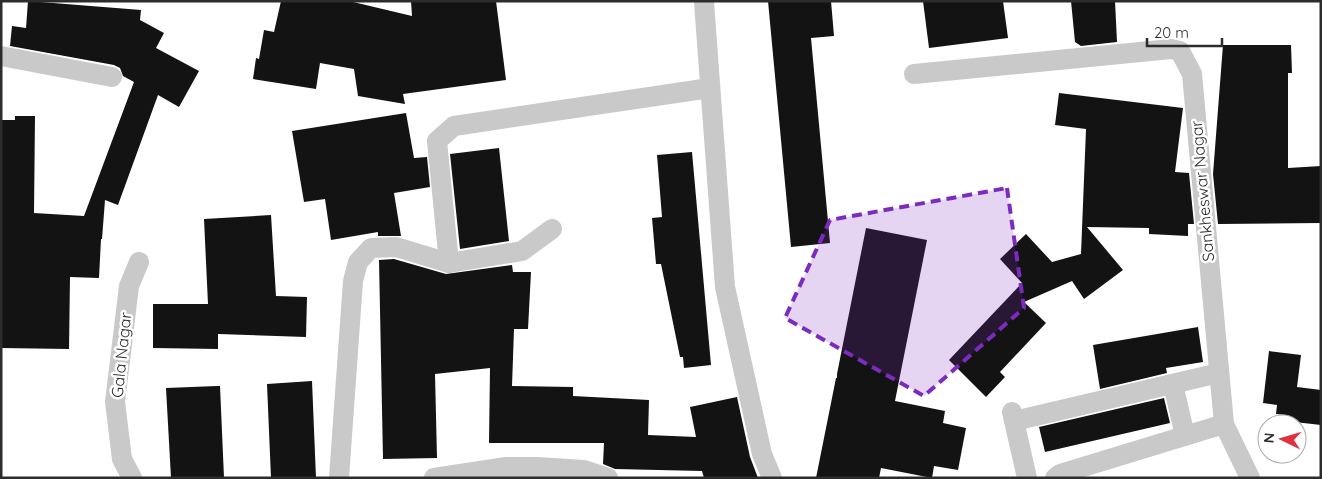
<svg xmlns="http://www.w3.org/2000/svg" width="1322" height="479" viewBox="0 0 1322 479" font-family="Quicksand,sans-serif">
  <rect width="100%" height="100%" fill="#fff"/>
  <!-- building -->
  <g fill="#131313">
    <polygon points="28,1 141,10 140,20 164,33 156,48 199,71 179,107 158,95 118,205 105,200 102,239 101,239 99,278 70,277 69,349 1,348 1,120 15,120 15,116 35,116 34,213 84,216 134,82 123,76 120,68 114,65 10,46 12,26 26,28"/>
    <polygon points="281,1 349,1 412,16 411,1 496,1 506,80 403,94 405,104 358,96 354,69 320,63 316,89 253,79 256,58 259,59 264,30 274,32"/>
    <polygon points="768,1 831,1 834,36 811,38 830,243 791,247"/>
    <polygon points="923,1 1003,1 1008,38 929,48"/>
    <polygon points="1071,1 1115,1 1117,42 1081,46 1075,42"/>
    <polygon points="1223,45 1291,45 1292,73 1288,73 1288,168 1321,166 1321,223 1218,224 1213,174"/>
    <polygon points="1059,93 1183,108 1175,172 1189,173 1194,224 1188,224 1188,236 1149,234 1149,228 1087,227 1123,270 1084,299 1072,281 1024,302 1046,323 1000,372 1005,377 986,397 949,360 1022,283 1000,259 1026,234 1052,262 1081,254 1086,129 1055,125"/>
    <polygon points="406,113 414,158 427,157 430,187 394,193 401,236 378,236 378,232 331,240 325,199 304,202 292,131"/>
    <polygon points="499,148 509,241 460,249 450,154"/>
    <polygon points="692,152 711,365 684,368 683,357 680,357 661,264 656,264 652,218 662,217 657,155"/>
    <polygon points="271,215 276,296 307,297 306,337 218,334 218,349 153,348 153,304 208,304 204,219"/>
    <polygon points="866,228 927,240 895,401 945,411 943,423 966,428 958,470 934,466 932,478 881,468 879,478 816,478 836,378 837,378 837,374"/>
    <polygon points="394,259 446,274 512,265 513,272 531,272 528,329 514,329 512,386 573,387 573,396 649,400 648,435 696,437 690,407 737,397 750,457 758,478 704,478 702,471 615,469 603,464 604,443 489,443 490,368 435,374 437,458 383,459 379,260"/>
    <polygon points="1198,327 1203,362 1166,368 1167,373 1100,389 1093,345"/>
    <polygon points="1269,351 1301,355 1297,387 1321,390 1321,425 1286,421 1287,415 1276,414 1277,405 1263,403"/>
    <polygon points="312,381 316,478 271,478 267,384"/>
    <polygon points="217,386 220,386 224,478 171,478 166,388"/>
    <polygon points="1164,398 1170,423 1045,452 1039,427"/>
  </g>
  <g fill="none" stroke-linecap="round" stroke-linejoin="round">
    <!-- minor -->
    <g stroke="#c9c9c9" stroke-width="20">
      <polyline points="704,2 725,287 762,454 772,478"/>
      <polyline points="1,56 112,77"/>
      <polyline points="914,74 1171,49 1180,51 1192,74 1224,424 1250,478"/>
      <polyline points="449,263 437,141 454,126 710,88"/>
      <polyline points="1173,384 1185,436"/>
      <polyline points="1012,412 1027,478"/>
      <polyline points="1014,421 1219,373"/>
      <polyline points="132,478 122,459 115,402 129,286 139,262"/>
      <polyline points="339,478 353,281 358,262 371,248 396,247 449,263 522,251 552,229"/>
      <polyline points="434,478 506,467 537,467 584,470 608,478"/>
      <polyline points="1055,478 1060,474 1224,424"/>
    </g>
  </g>
  <!-- marked area -->
  <path fill="#7b2cbf" fill-opacity="0.2" stroke="#7b2cbf" stroke-width="4" stroke-dasharray="10 6" stroke-linejoin="round" d="M1007 188 1024 308 924 396 785 318 830 220Z"/>
  <g text-anchor="middle" dominant-baseline="central" stroke-width="5" stroke-linejoin="round" paint-order="stroke">
    <!-- street labels -->
    <g font-size="16" fill="#2c2c2c" stroke="#fff">
      <text transform="translate(1202 191) rotate(-95)">Sankheswar Nagar</text>
      <text transform="translate(121 355) rotate(-84)">Gala Nagar</text>
    </g>
  </g>
  <!-- border -->
  <rect width="1322" height="479" fill="none" stroke="#2c2c2c" stroke-width="5"/>
  <!-- north arrow -->
  <g transform="translate(1282 439) rotate(275)"><circle r="24" fill="#ffffff" stroke="#ababab"/>
  <path d="M0-4L9 19L0 12L-9 19Z" fill="#e0313e"/>
  <text y="-8" font-size="14" font-weight="bold" text-anchor="middle" fill="#2c2c2c">N</text>
  </g>
  <!-- scale -->
  <path d="M1147 38v8h75v-8" fill="none" stroke="#2c2c2c" stroke-width="2.5"/>
  <text x="1154" y="38" font-size="15" fill="#2c2c2c" stroke="#ffffff" stroke-width="4" paint-order="stroke">20 m</text>
</svg>
